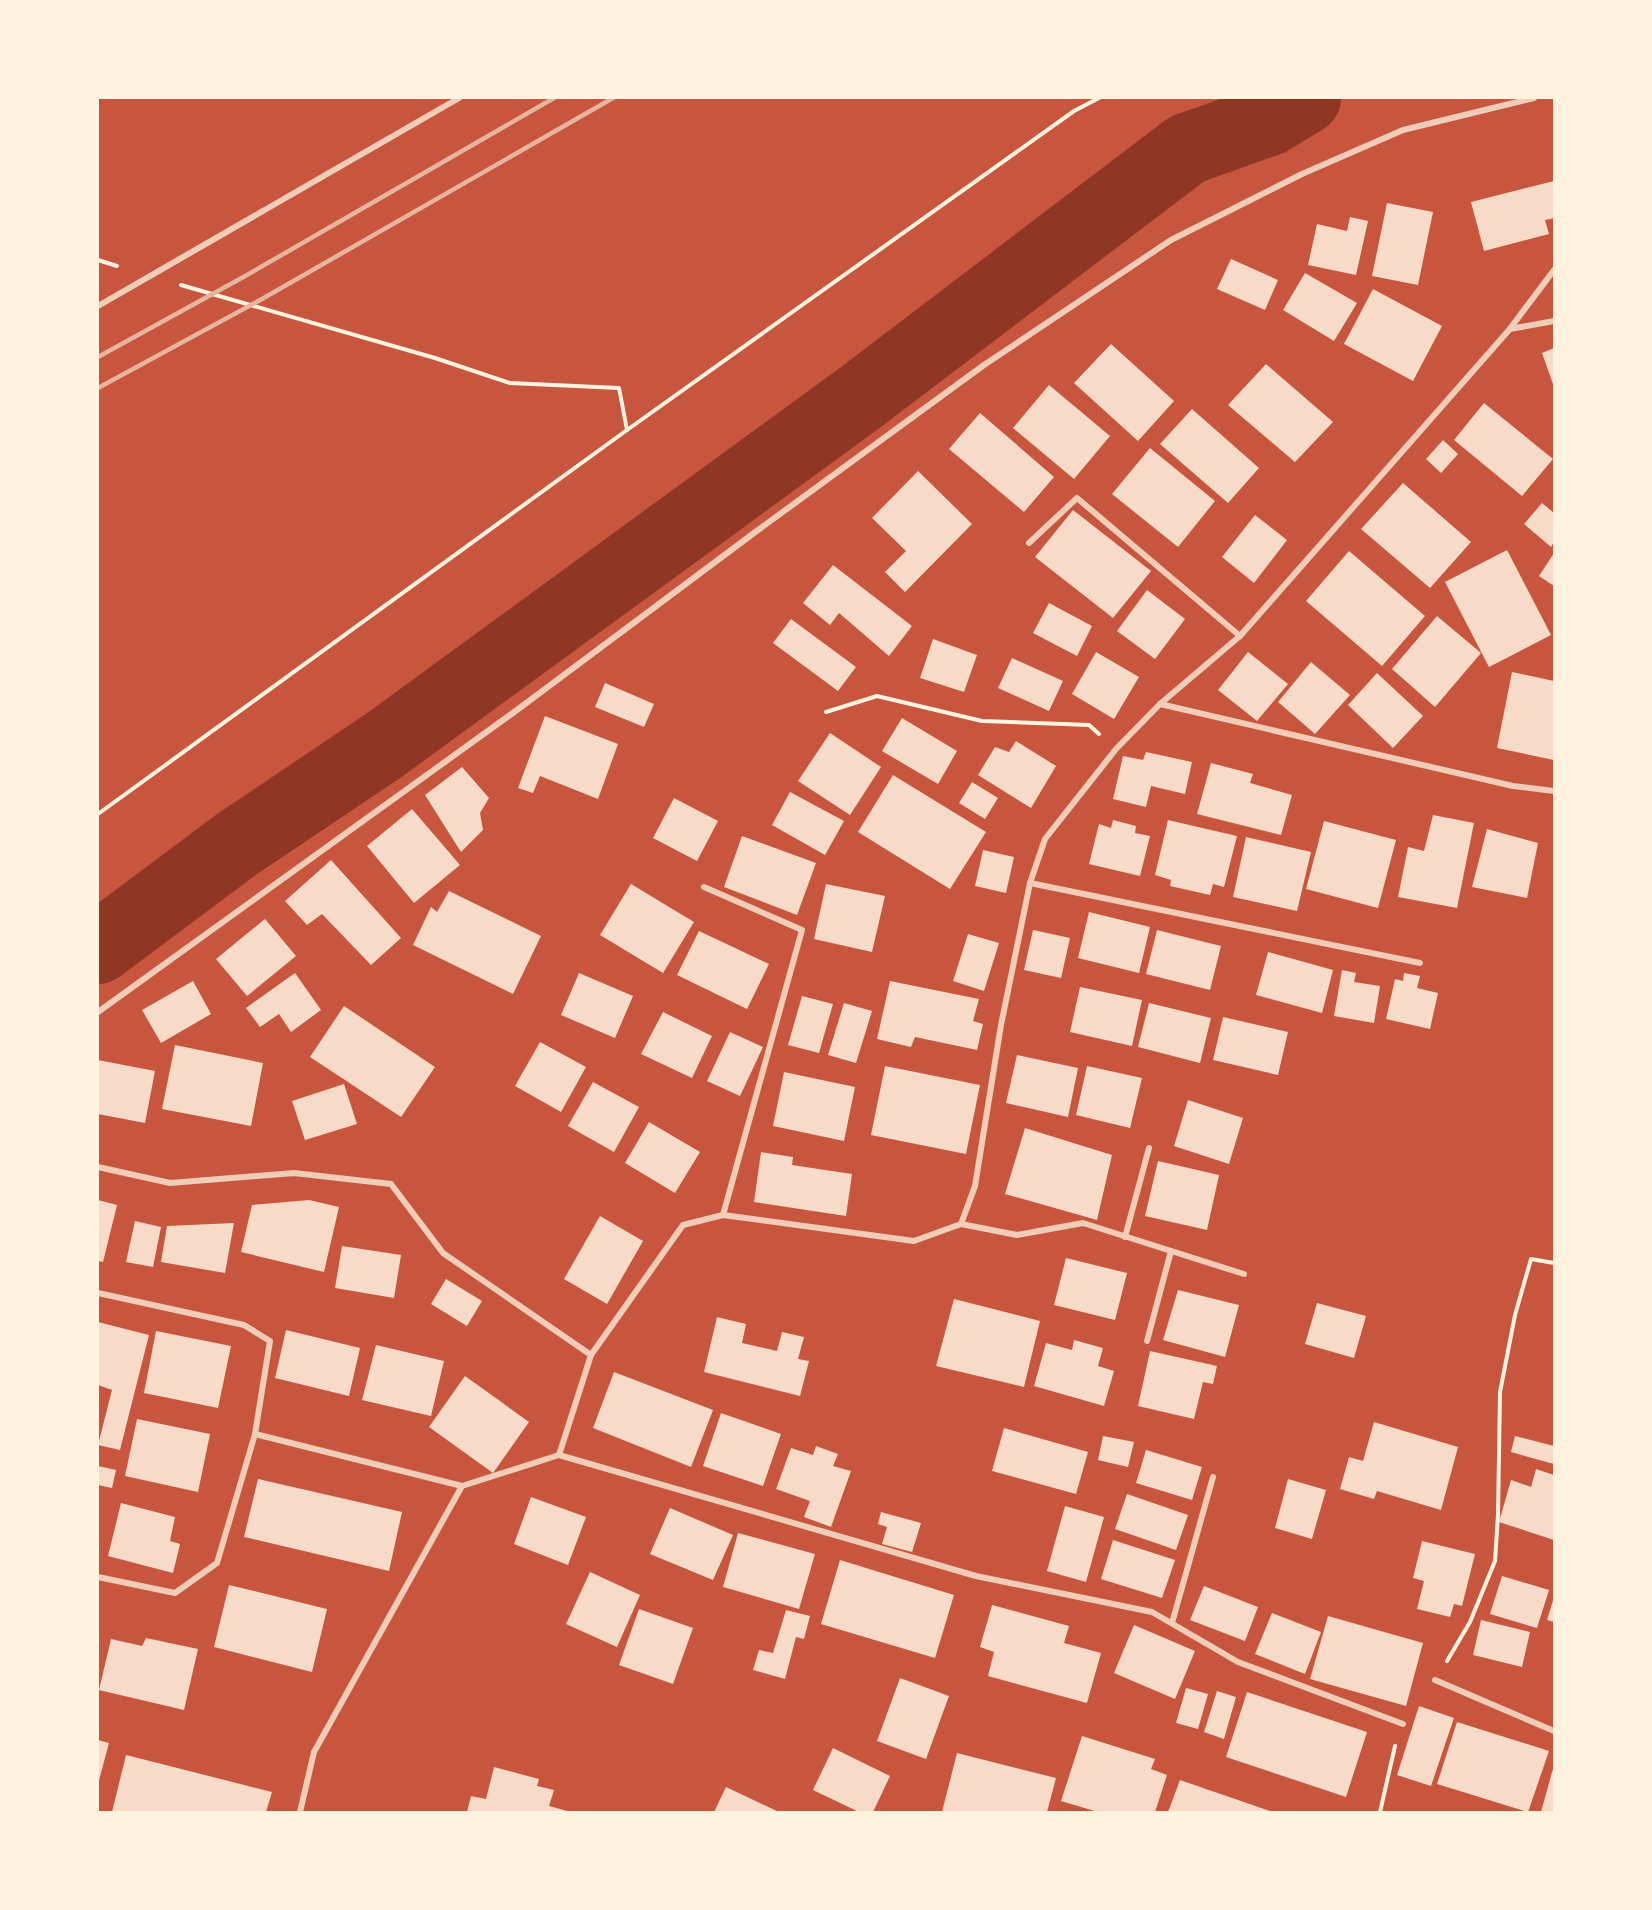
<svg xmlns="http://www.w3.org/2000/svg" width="1652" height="1910" viewBox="0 0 1652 1910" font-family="Inter,sans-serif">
  <rect width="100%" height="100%" fill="#c8553d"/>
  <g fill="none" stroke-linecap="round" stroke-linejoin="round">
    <!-- river -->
    <polyline stroke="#8f3625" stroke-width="72" points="98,948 237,844 383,746 861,397 1187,149 1269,120 1305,98"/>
  </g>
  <!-- building -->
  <g fill="#f7dbc8">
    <polygon points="1554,181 1554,218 1545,220 1549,234 1484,251 1471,202"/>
    <polygon points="1387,203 1433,212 1418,285 1372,276"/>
    <polygon points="1350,217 1368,221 1356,275 1308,265 1317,224 1347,231"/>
    <polygon points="1231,259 1278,280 1265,310 1217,289"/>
    <polygon points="1305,273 1357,303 1334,341 1283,310"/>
    <polygon points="1373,289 1442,326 1413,381 1344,344"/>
    <polygon points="1111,344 1174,401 1138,441 1074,383"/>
    <polygon points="1554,348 1554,387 1542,353"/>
    <polygon points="1266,364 1333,422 1295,462 1228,405"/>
    <polygon points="1049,385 1110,436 1074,479 1013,428"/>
    <polygon points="1484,403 1553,459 1522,496 1454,440"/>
    <polygon points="1192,409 1259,468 1228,503 1160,444"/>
    <polygon points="980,413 1054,477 1024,512 949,449"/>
    <polygon points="1443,440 1458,454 1441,473 1426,459"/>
    <polygon points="1150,448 1215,501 1178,547 1112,494"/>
    <polygon points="918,471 972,524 905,592 885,572 906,551 872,518"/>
    <polygon points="1403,483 1471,542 1430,588 1361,529"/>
    <polygon points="1542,503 1554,513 1554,542 1551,547 1524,524"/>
    <polygon points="1073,510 1151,571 1113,618 1035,557"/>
    <polygon points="1255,515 1287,540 1254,583 1222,557"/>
    <polygon points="1507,550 1551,635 1489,667 1445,582"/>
    <polygon points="1349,551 1425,616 1382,666 1306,601"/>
    <polygon points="1554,553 1554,586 1539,576"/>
    <polygon points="833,565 912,626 889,656 839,613 830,625 803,603"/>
    <polygon points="1147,590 1185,619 1155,659 1117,631"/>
    <polygon points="1049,603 1092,626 1077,656 1033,633"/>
    <polygon points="1437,616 1481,653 1435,707 1392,669"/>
    <polygon points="791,619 856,667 838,691 773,643"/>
    <polygon points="933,639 977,655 964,692 920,678"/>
    <polygon points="1096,652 1139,677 1114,719 1072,694"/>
    <polygon points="1248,652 1288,684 1257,721 1218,690"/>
    <polygon points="1012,658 1063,681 1049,711 998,688"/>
    <polygon points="1311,662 1350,695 1315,734 1278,702"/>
    <polygon points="1512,672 1554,681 1554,760 1497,748"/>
    <polygon points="1377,673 1423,716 1393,748 1348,705"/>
    <polygon points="605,683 654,704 644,727 595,707"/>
    <polygon points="545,716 618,744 598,799 540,776 533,793 518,788"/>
    <polygon points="902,718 957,751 938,784 882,751"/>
    <polygon points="830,733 881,767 850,815 798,781"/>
    <polygon points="1016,741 1056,766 1031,808 978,775 995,747 1009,752"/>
    <polygon points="1146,752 1192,762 1185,794 1151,786 1146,807 1113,799 1123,756 1143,760"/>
    <polygon points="1211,763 1253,774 1250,783 1292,795 1281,835 1197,814"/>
    <polygon points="462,767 489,798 480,813 483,830 461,852 425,795"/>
    <polygon points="893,775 986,832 950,889 858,832"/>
    <polygon points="972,782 998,798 985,819 959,803"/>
    <polygon points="790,792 844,821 825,855 772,825"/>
    <polygon points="674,798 718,821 697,861 653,838"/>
    <polygon points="412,809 460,865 414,903 367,846"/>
    <polygon points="1433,815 1474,823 1457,908 1398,897 1408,847 1424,851"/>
    <polygon points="1113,820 1136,826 1135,833 1150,836 1140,876 1089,864 1099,824 1111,828"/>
    <polygon points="1168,820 1237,836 1224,887 1213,884 1210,895 1170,886 1171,880 1155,875"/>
    <polygon points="1324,821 1396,840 1378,908 1306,889"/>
    <polygon points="1487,829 1538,843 1527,898 1472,887"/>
    <polygon points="742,836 816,863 797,915 724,887"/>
    <polygon points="1246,837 1311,852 1297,911 1233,897"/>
    <polygon points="983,850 1014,857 1006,893 975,886"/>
    <polygon points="331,860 401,938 371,965 322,914 307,925 285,901"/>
    <polygon points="631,884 694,922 663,973 600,935"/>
    <polygon points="826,884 885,896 872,952 814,939"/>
    <polygon points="449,891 541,936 513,994 413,945 431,907 437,912"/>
    <polygon points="1089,912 1150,927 1139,973 1078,958"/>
    <polygon points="265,919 296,956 247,996 216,959"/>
    <polygon points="1033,930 1070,938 1061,978 1024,970"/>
    <polygon points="1157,930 1221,946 1210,990 1146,974"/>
    <polygon points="699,931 769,964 747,1009 677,975"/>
    <polygon points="968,934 999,943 984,991 953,981"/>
    <polygon points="1268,952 1333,970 1322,1013 1256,995"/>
    <polygon points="1342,970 1356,973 1354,982 1380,986 1374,1023 1334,1016"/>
    <polygon points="295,973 321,1010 291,1032 279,1014 260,1027 246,1008"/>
    <polygon points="579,973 633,996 615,1038 561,1015"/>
    <polygon points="1404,973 1420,976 1417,988 1438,993 1430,1029 1386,1019 1395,979 1403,981"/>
    <polygon points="193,981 211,1014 161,1043 142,1010"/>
    <polygon points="890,981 979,999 973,1021 983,1024 977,1050 915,1037 911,1047 877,1039"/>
    <polygon points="1080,987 1142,1000 1132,1046 1070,1032"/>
    <polygon points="802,996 833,1004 819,1053 788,1045"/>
    <polygon points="844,1003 872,1011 856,1063 828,1055"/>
    <polygon points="1149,1003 1211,1018 1200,1063 1138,1047"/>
    <polygon points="344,1006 435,1067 401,1117 310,1057"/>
    <polygon points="663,1012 712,1036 692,1078 641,1054"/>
    <polygon points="1223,1017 1288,1032 1278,1075 1213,1060"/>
    <polygon points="730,1032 763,1047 740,1096 707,1081"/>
    <polygon points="540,1042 586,1067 561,1112 515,1086"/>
    <polygon points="175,1045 263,1063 251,1126 162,1109"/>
    <polygon points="1017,1055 1078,1068 1068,1117 1006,1103"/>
    <polygon points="98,1060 155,1071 145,1123 98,1114"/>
    <polygon points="885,1066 980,1085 966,1154 871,1135"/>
    <polygon points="1087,1066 1142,1078 1130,1128 1076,1115"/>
    <polygon points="784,1072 855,1087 844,1141 773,1126"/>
    <polygon points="593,1082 639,1107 614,1152 568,1126"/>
    <polygon points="344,1084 357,1124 305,1140 292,1101"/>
    <polygon points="1188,1100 1243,1118 1229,1164 1174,1146"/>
    <polygon points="649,1122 700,1152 675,1193 625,1163"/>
    <polygon points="1025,1128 1112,1155 1097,1220 1005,1194"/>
    <polygon points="761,1152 793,1157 792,1165 852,1174 846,1216 754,1202"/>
    <polygon points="1158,1161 1219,1175 1207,1230 1145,1216"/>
    <polygon points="98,1200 117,1205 103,1262 98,1261"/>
    <polygon points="309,1200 339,1207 324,1272 241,1252 252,1205"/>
    <polygon points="600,1216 643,1241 607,1304 564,1279"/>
    <polygon points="135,1221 161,1227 153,1267 126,1262"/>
    <polygon points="234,1223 225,1273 161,1262 167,1226"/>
    <polygon points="342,1246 401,1255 394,1298 335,1288"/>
    <polygon points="1066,1258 1127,1273 1115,1320 1054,1305"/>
    <polygon points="446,1279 482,1301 467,1326 431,1304"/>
    <polygon points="1178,1290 1239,1305 1225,1357 1163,1340"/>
    <polygon points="954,1299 1040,1321 1024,1387 936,1366"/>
    <polygon points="1317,1303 1366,1316 1354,1358 1305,1344"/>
    <polygon points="717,1317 746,1324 742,1343 777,1351 782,1332 804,1337 798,1359 809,1361 800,1396 704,1372"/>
    <polygon points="98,1322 149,1335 120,1450 98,1445 112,1390 98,1385"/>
    <polygon points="286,1330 360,1348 349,1396 275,1378"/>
    <polygon points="156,1331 231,1346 218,1408 144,1393"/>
    <polygon points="1074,1340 1103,1348 1098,1366 1114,1371 1104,1406 1034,1386 1046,1343 1072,1350"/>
    <polygon points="376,1345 444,1361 431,1416 362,1400"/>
    <polygon points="1150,1351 1217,1366 1213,1384 1203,1382 1194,1419 1138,1406"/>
    <polygon points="614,1372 713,1410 691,1467 593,1428"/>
    <polygon points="465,1376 529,1422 493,1473 429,1427"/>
    <polygon points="721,1413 781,1434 763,1486 703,1466"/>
    <polygon points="137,1419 210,1434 198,1492 125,1476"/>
    <polygon points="1374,1422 1458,1447 1441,1510 1377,1491 1374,1499 1340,1489 1349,1457 1363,1461"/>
    <polygon points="1004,1428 1088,1452 1076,1494 992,1471"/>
    <polygon points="1103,1436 1134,1442 1128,1467 1098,1460"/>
    <polygon points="1515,1436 1554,1446 1554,1464 1511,1452"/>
    <polygon points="816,1446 838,1454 833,1466 851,1471 831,1527 804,1517 810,1501 776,1489 791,1448 813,1455"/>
    <polygon points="1146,1450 1202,1467 1192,1500 1136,1483"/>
    <polygon points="98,1466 116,1470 112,1488 98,1485"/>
    <polygon points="1536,1469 1554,1475 1554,1540 1499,1522 1511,1480 1531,1487"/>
    <polygon points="258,1479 402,1512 389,1571 244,1537"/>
    <polygon points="1288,1479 1326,1490 1312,1539 1275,1528"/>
    <polygon points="1127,1494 1188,1515 1176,1550 1115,1529"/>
    <polygon points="531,1497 586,1517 568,1565 514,1544"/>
    <polygon points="121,1503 175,1517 170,1541 180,1544 173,1573 108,1556"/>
    <polygon points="1065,1506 1104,1517 1086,1582 1047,1571"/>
    <polygon points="670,1508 733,1535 713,1580 650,1554"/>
    <polygon points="881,1512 921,1523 912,1552 882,1544 887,1527 878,1524"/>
    <polygon points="738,1533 815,1554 799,1609 723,1587"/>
    <polygon points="1113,1540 1175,1560 1162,1598 1101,1579"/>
    <polygon points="1422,1541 1475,1554 1462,1606 1454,1604 1450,1617 1417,1609 1424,1581 1413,1578"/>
    <polygon points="840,1560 954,1595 935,1658 821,1624"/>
    <polygon points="590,1572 640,1595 617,1647 566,1624"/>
    <polygon points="1502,1576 1549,1590 1537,1628 1490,1614"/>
    <polygon points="229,1585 327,1609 312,1672 214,1647"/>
    <polygon points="1204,1586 1258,1607 1245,1641 1190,1620"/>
    <polygon points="1554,1597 1554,1622 1547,1620"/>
    <polygon points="992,1605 1069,1626 1064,1643 1101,1653 1087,1703 988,1676 994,1652 980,1647"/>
    <polygon points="639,1609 693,1628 673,1684 619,1665"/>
    <polygon points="786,1610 810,1616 804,1639 796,1637 785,1679 753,1670 759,1650 773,1653"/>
    <polygon points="1272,1613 1321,1632 1305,1674 1255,1654"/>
    <polygon points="1328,1616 1423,1643 1406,1706 1310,1679"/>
    <polygon points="1481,1620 1530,1632 1522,1667 1473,1655"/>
    <polygon points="1134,1625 1195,1651 1175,1699 1114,1673"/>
    <polygon points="146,1638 198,1649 184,1710 99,1690 111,1639 142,1646"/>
    <polygon points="900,1678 949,1696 926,1759 877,1741"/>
    <polygon points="1186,1688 1208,1694 1198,1729 1176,1723"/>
    <polygon points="1217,1691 1236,1697 1224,1739 1204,1732"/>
    <polygon points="1247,1692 1367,1732 1346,1797 1226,1757"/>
    <polygon points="1419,1706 1454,1718 1431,1786 1397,1775"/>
    <polygon points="1457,1722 1549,1751 1528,1812 1437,1784"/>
    <polygon points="1082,1736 1155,1759 1151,1769 1167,1775 1155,1812 1098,1812 1061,1801"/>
    <polygon points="98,1740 109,1743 98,1784"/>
    <polygon points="833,1748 890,1776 873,1812 859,1812 813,1790"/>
    <polygon points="957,1753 1056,1778 1047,1812 942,1812"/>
    <polygon points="126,1755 272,1792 266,1812 112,1812"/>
    <polygon points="1554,1765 1554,1812 1541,1812"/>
    <polygon points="494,1767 539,1779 537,1786 554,1790 549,1806 571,1812 467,1812 471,1796 486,1799"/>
    <polygon points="1180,1780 1273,1812 1168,1812"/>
    <polygon points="726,1787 779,1812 714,1812"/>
  </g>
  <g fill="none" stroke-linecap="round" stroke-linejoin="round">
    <!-- path -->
    <g stroke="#fff3e0" stroke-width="4">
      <polyline points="98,260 117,266"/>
      <polyline points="181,285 435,358 510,383 619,388 627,430"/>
      <polyline points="826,712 877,696 982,721 1089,725 1099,734"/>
      <polyline points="98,814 627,430 1074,111 1099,98"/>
      <polyline points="1447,1661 1470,1622 1495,1561 1498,1515 1500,1392 1515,1315 1531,1259 1554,1263"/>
      <polyline points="1380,1812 1395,1746"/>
    </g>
    <!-- minor -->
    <g stroke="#f1ccb7" stroke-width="6">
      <polyline points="98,306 459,98"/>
      <polyline points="1510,329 1554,321"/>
      <polyline points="1029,543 1077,498 1240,636"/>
      <polyline points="1160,704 1513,786 1554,791"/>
      <polyline points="1030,883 1420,963"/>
      <polyline points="704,887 802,930 723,1215"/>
      <polyline points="98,1012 517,710 754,533 984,365 1171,240 1302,174 1403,130 1534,98"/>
      <polyline points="98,1167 170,1183 294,1173 391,1184 443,1253 591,1355"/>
      <polyline points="961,1224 1017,1235 1083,1223 1244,1274"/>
      <polyline points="1125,1237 1149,1148"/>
      <polyline points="98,1293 244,1325 270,1341 255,1434 217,1563 175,1593 98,1577"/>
      <polyline points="1147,1341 1171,1251"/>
      <polyline points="255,1434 462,1486"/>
      <polyline points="559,1455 976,1576 1152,1612 1238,1662 1403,1724"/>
      <polyline points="1172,1623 1213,1477"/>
      <polyline points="1435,1680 1554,1731"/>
      <polyline points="300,1812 314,1752 462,1486 559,1455 591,1355 683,1225 723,1215 914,1241 961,1224 975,1186 1001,1025 1030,883 1045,839 1116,749 1160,704 1240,636 1509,330 1554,270"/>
    </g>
    <!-- rail -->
    <g stroke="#e9b49f" stroke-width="4.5">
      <polyline points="98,357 247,275 554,98"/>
      <polyline points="98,388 262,299 613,98"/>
    </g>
  </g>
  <!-- border -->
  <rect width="1652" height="1910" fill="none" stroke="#fff3e0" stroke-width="198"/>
</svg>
